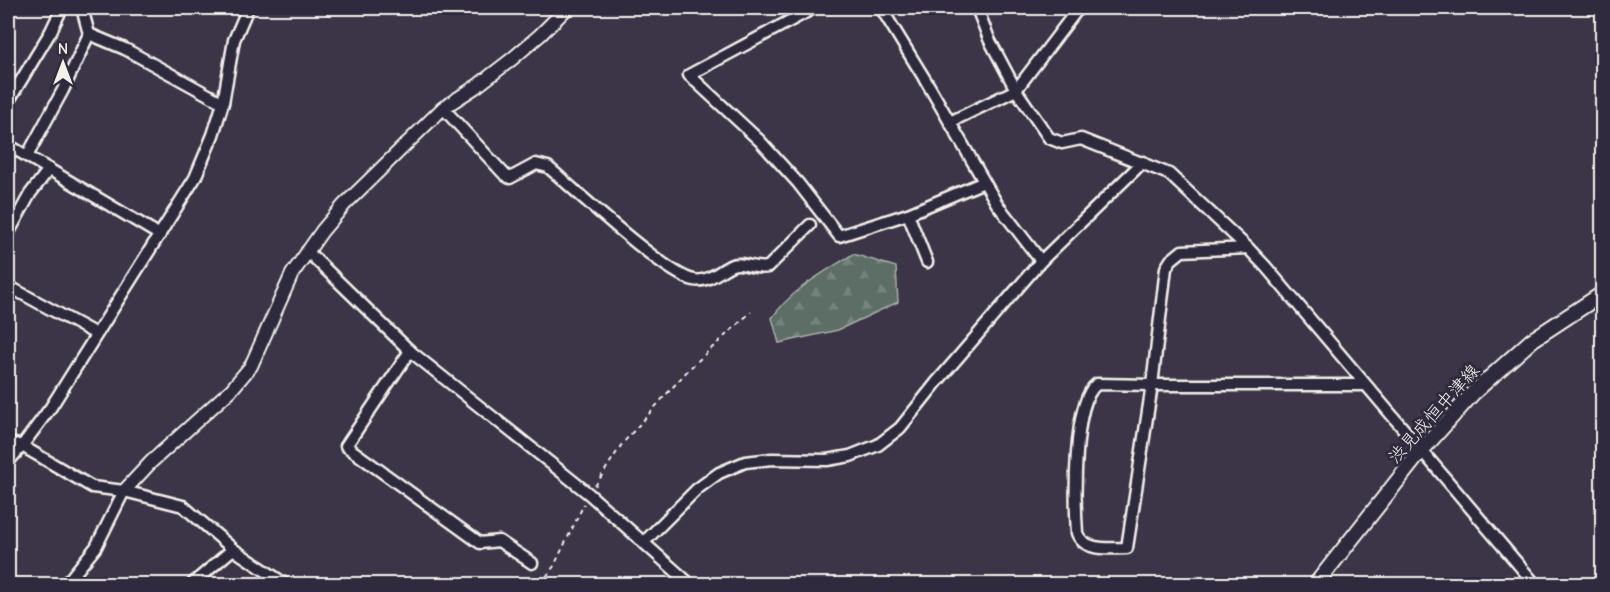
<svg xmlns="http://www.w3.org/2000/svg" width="1610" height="592" viewBox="0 0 1610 592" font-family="'Comic Neue','Klee One',sans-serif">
  <defs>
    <pattern id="forest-firs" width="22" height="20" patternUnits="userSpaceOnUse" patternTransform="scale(1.5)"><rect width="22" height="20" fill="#5c6e65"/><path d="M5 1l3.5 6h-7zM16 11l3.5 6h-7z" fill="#74837b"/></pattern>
  </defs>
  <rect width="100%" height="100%" fill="#3c3447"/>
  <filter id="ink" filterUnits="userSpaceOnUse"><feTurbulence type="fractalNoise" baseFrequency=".0167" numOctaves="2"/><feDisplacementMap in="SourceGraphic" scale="12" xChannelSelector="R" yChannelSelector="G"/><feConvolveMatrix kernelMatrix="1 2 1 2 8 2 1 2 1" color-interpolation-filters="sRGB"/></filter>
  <g filter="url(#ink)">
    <!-- forest -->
    <path fill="url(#forest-firs)" stroke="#a8b0a6" stroke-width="1.5" d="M853 254 896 267 898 302 838 330 779 343 772 318C792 289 823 273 853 254Z"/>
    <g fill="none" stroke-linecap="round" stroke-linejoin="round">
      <!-- minor casing -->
      <g stroke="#f4f1e8" stroke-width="15">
        <g id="minor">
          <polyline points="814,8 689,75 760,141 798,183 839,236 908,214 984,182"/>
          <polyline points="881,8 929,86 997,204 1041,261"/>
          <polyline points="977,8 989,39 1016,90 1049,138 1062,143 1081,139 1169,174 1248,248 1266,267 1535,584"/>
          <polyline points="89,34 125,49 223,103"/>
          <polyline points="8,102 51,31 62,8"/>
          <path d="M443 108 505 175 510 178 536 164 548 167C574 189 667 276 694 280 708 283 720 270 732 265 743 261 753 270 768 267L810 225"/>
          <polyline points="950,122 1016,90 1077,10 1074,8"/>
          <polyline points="8,145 160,235"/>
          <polyline points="27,156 63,90 89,34 82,8"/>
          <polyline points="908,214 927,262"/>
          <polyline points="8,234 30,194 49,169"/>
          <polyline points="1248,248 1182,251 1171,260 1166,268 1152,385 1365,385"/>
          <polyline points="307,251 410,351 589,494 690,584"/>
          <polyline points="8,286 96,334"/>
          <polyline points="410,351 346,446 480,543 499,541 532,563"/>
          <path d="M1097 384 1152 385 1127 548C1110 548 1084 552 1077 533 1075 504 1072 401 1097 384Z"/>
          <polyline points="8,442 22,446 92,487 124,491 183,506 233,549 285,584"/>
          <polyline points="8,462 22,446 51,407 195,178 213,135 223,103 234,40 248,8"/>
          <polyline points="643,543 697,489 719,473 745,462 772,459 827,460 850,456 878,445 900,428 936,383 1041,261 1143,162"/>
          <polyline points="66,584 96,547 124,491"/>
          <polyline points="192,584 233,549"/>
        </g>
      </g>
      <!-- tertiary casing -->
      <g stroke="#f4f1e8" stroke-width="16">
        <polyline id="tertiary" points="124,491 151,462 231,390 251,366 292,274 322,231 344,205 443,108 477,86 512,59 540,35 567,8"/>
      </g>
      <!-- secondary casing -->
      <g stroke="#f4f1e8" stroke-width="18">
        <polyline id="secondary" points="1316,584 1421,451 1473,393 1532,340 1602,294"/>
      </g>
      <!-- path -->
      <g stroke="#f4f1e8" stroke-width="2" stroke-dasharray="4.5 4.5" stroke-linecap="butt">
        <polyline points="595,486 622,444 689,369 751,312"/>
        <polyline points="541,584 554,566 584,504"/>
      </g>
      <!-- minor -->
      <use href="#minor" stroke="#2f2a3d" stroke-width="10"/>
      <!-- tertiary -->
      <use href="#tertiary" stroke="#2f2a3d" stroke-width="12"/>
      <!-- secondary -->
      <use href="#secondary" stroke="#2f2a3d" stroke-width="14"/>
    </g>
  </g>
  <g text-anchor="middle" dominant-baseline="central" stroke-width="6" stroke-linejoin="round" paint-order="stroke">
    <!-- street labels -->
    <g font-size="18" fill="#f4f1e8" stroke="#2f2a3d">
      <text transform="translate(1434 414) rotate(-48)">渋見成恒中津線</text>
    </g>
  </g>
  <!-- margin -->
  <rect width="1610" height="592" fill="none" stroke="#2f2a3d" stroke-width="30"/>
  <rect x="15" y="15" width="1580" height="562" fill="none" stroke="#f4f1e8" stroke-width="2" filter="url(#ink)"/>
  <!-- north arrow -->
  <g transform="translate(63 63)" stroke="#2f2a3d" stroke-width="4.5" paint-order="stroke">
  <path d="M0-4.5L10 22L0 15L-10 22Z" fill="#f4f1e8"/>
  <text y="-9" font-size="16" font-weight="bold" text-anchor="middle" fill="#f4f1e8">N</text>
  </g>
</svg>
